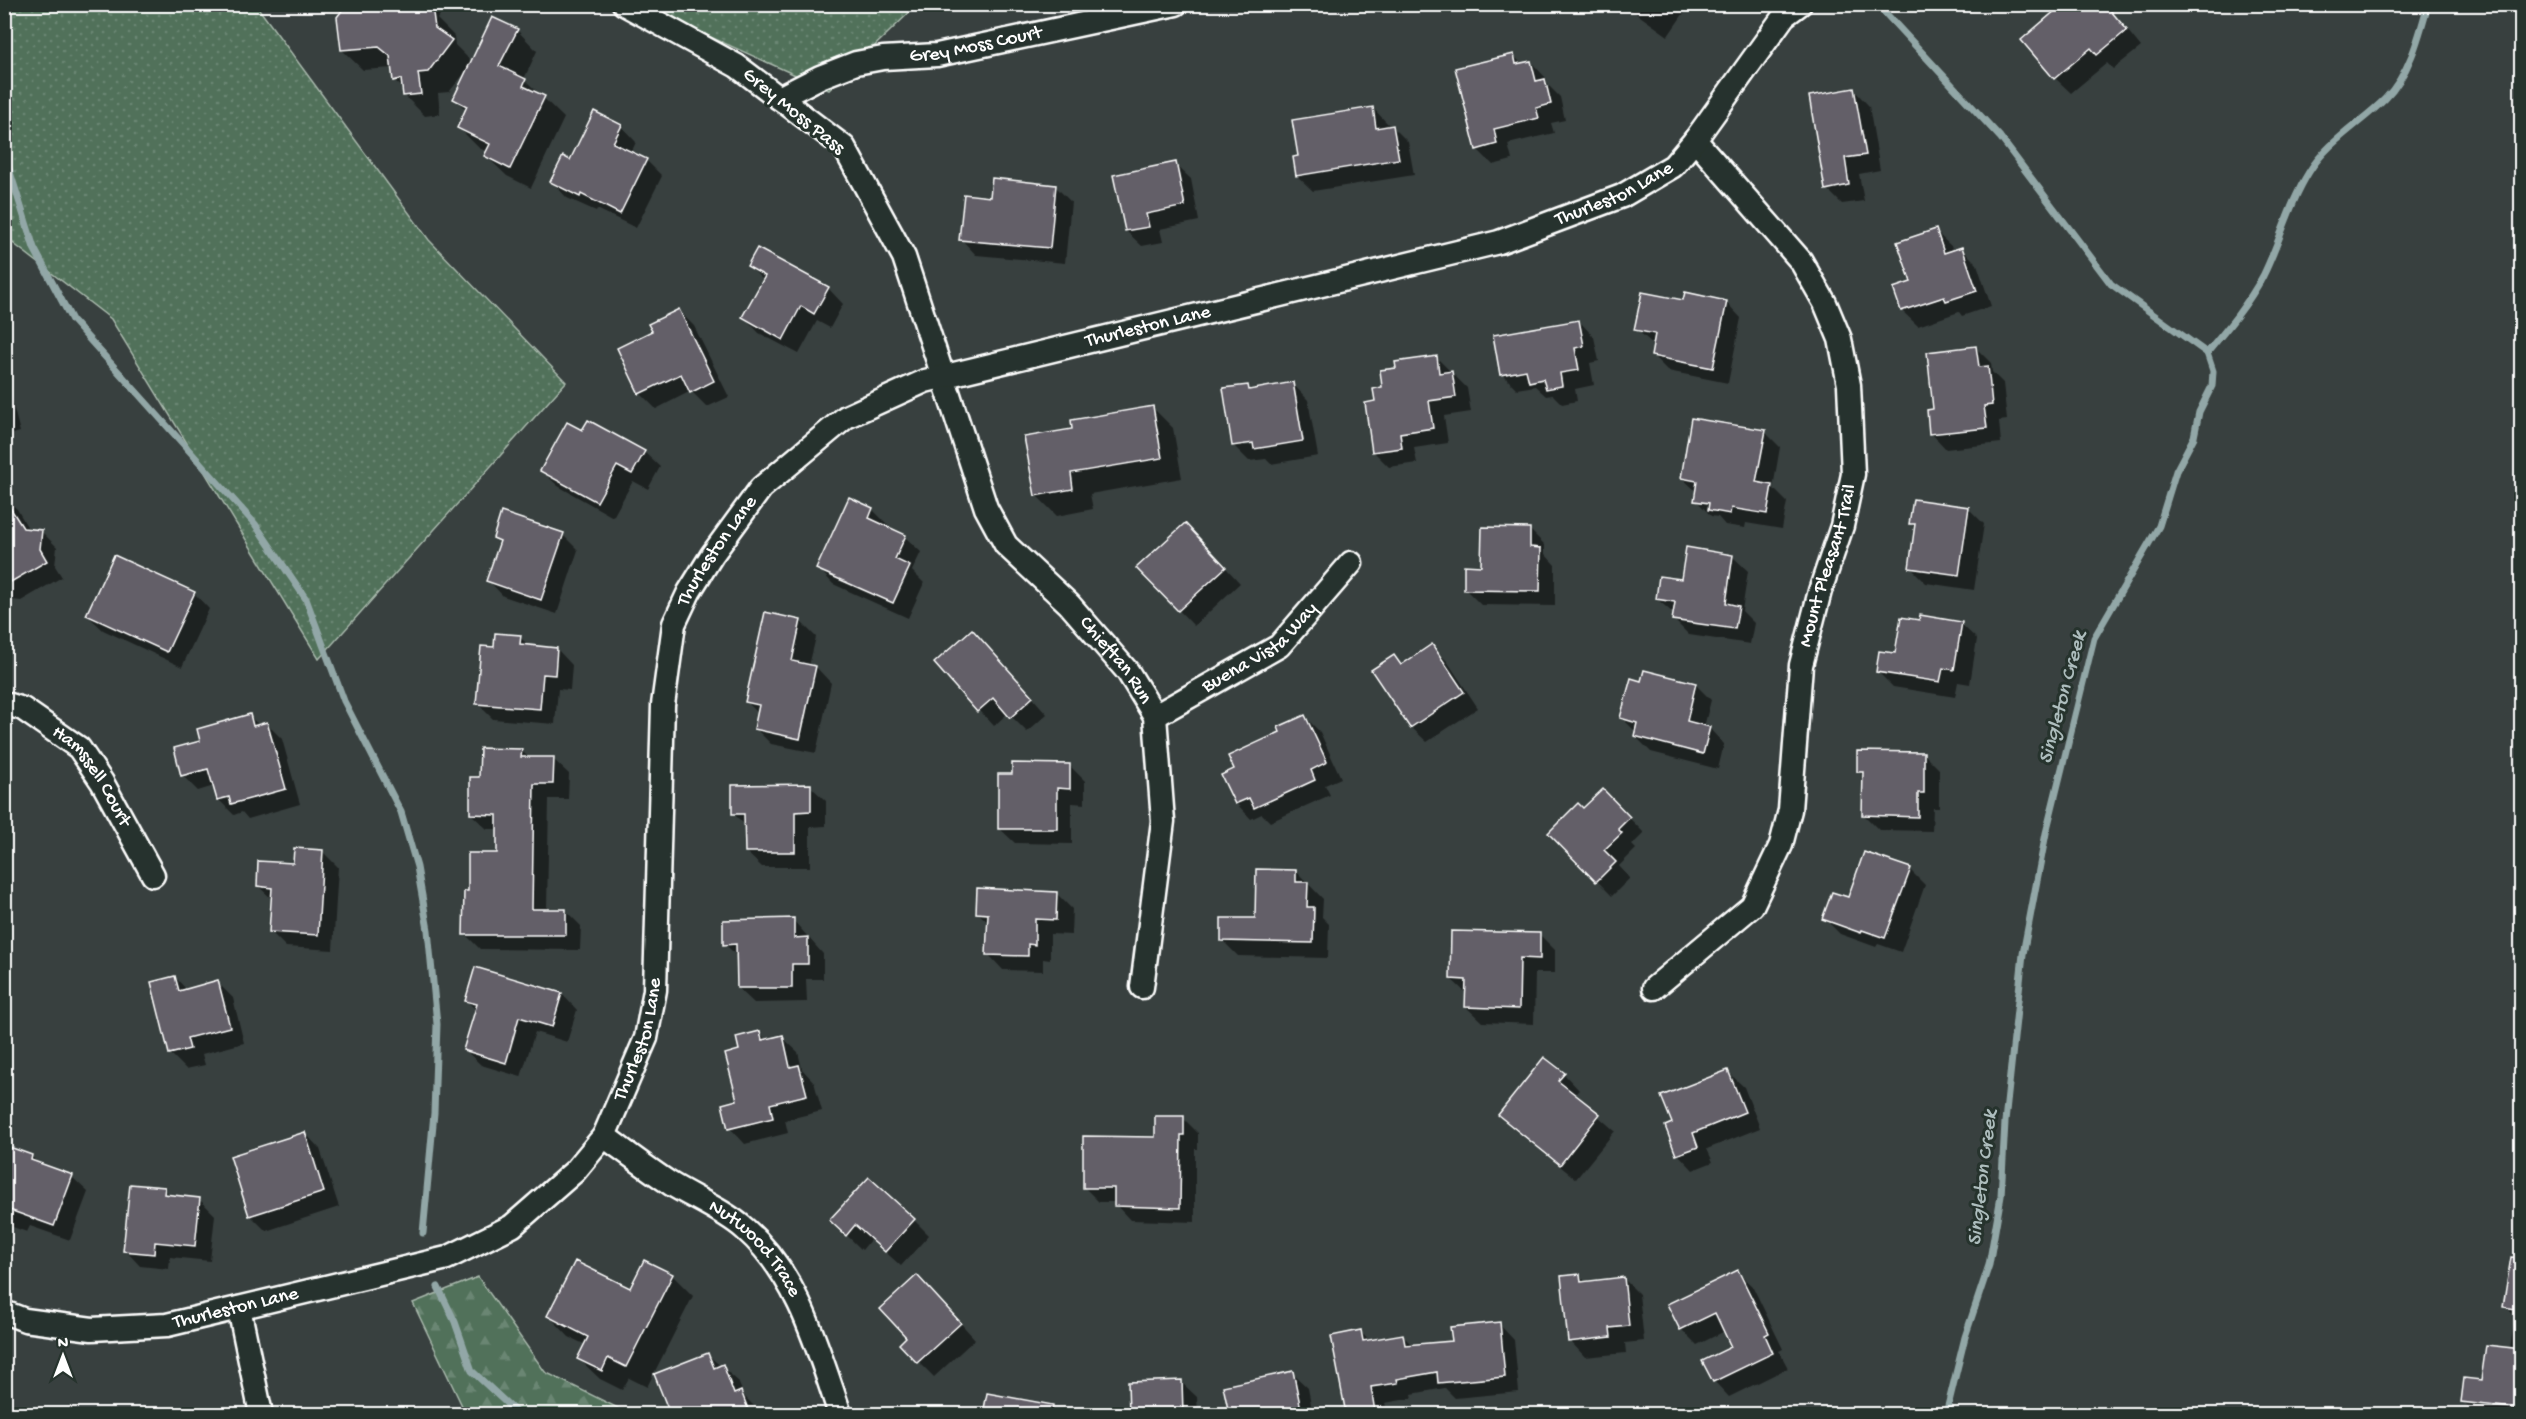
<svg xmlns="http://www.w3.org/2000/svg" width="2526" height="1419" viewBox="0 0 2526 1419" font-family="'Gochi Hand',sans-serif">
  <defs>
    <pattern id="grass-dots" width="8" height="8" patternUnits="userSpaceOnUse" patternTransform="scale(1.5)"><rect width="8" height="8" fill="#51715a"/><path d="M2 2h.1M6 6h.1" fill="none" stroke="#6b8673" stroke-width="1.8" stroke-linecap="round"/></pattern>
    <pattern id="forest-firs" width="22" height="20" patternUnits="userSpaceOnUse" patternTransform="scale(1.5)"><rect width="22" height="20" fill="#51715a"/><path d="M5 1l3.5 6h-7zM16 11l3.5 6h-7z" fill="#6b8673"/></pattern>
  </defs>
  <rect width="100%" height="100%" fill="#38403f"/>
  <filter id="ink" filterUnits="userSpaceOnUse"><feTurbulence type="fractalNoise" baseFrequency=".0167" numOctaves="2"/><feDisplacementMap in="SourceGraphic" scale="12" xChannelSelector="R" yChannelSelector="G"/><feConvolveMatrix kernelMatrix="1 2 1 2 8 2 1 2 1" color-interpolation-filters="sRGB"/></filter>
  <g filter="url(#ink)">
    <!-- grass -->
    <g fill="url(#grass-dots)" stroke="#a8b8ac" stroke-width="1.5">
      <polygon points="4,5 256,5 429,240 566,382 319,659 111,319 5,237"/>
      <polygon points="656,5 917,5 829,90 686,26"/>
    </g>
    <!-- forest -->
    <polygon fill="url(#forest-firs)" stroke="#a8b8ac" stroke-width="1.5" points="478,1277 545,1372 622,1410 625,1414 466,1414 413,1303"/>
    <!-- shadow -->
    <g fill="#0007" fill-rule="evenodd">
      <polygon points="349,4 442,4 445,8 437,19 454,36 455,45 472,62 517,30 537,51 524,79 564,118 531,188 507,176 486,156 488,152 479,148 458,127 466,110 455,99 469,68 449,92 438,93 440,114 425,116 404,95 404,89 394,80 393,68 363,70 342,50"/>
      <polygon points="1623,4 1690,4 1668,36"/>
      <polygon points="2066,4 2106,4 2141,47 2113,69 2107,63 2071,93 2055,78"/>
      <polygon points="2198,4 2209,4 2203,10"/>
      <polygon points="1513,55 1522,64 1531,62 1546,78 1548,85 1560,97 1565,120 1551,123 1554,133 1508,144 1512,160 1493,165 1477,149"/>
      <polygon points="1854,90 1869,106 1880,170 1859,174 1864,201 1842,204 1827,189"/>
      <polygon points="1373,108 1388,124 1389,128 1393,127 1408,142 1414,175 1313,191 1297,176"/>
      <polygon points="621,126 636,142 631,153 646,160 662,176 636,228 597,209 596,211 567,198 552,182 571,162"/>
      <polygon points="1175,164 1191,179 1199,221 1160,229 1163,242 1142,246 1126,231"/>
      <polygon points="1055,186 1071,202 1065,263 976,255 961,239 991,198"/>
      <polygon points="1935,231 1951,246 1953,252 1962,249 1977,264 1991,306 1962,316 1959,312 1918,326 1902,311"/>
      <polygon points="749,266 828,288 843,304 830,328 817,321 799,354 759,333 744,317 764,281"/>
      <polygon points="1685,301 1726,302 1741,318 1728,383 1668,371 1652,355 1654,345 1636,329"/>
      <polygon points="679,311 694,326 729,397 707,407 691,391 656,409 640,393 654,332"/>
      <polygon points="1579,321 1594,337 1599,361 1590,363 1594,385 1575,389 1577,401 1562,404 1553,395 1546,396 1535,386 1517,389 1502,374"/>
      <polygon points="1976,348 1991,363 1992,372 2003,383 2007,420 1999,421 2001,443 1946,449 1931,433 1935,410"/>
      <polygon points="1436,357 1467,388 1471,412 1444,416 1448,443 1414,448 1417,463 1389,467 1374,452 1377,402 1397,369"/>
      <polygon points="4,383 8,386 20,432 6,436 9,448 4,449"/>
      <path d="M1293 384 1308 400 1318 456 1271 464 1266 459 1249 461 1234 446 1248 386 1252 391ZM1260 441V444L1244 446V443Z"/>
      <polygon points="1152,407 1173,428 1182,478 1090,494 1093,509 1057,516 1036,495 1074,430"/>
      <polygon points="1765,432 1780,447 1773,488 1787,502 1782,529 1746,523 1745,528 1725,525 1718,517 1711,516 1696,500 1697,492 1682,478"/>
      <polygon points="583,433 644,452 660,467 648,489 633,481 613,517 558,486 542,471"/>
      <polygon points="4,497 17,509 29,530 41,531 57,547 55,566 62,577 21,601 4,599"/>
      <polygon points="1968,508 1984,524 1974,590 1926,583 1911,568 1916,529 1911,523"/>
      <polygon points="872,509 888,525 886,528 905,537 921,552 912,571 924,583 908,618 833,584 818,568"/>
      <polygon points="1529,529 1545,545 1545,554 1555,565 1555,606 1481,605 1465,589 1483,567"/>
      <polygon points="563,535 578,550 557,614 503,596 488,580 501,544 494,538"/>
      <polygon points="1200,540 1240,583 1194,626 1138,568"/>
      <polygon points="1732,556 1748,571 1742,611 1754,623 1750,644 1689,635 1673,619 1674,614 1657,599 1682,581"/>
      <polygon points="194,593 209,609 182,667 103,630 87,615"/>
      <polygon points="800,621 816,637 809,666 816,667 831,683 816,753 771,744 755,728 759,714 747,702"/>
      <polygon points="1961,624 1977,639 1970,684 1958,682 1955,697 1893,687 1877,671 1897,655"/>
      <polygon points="520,637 530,647 557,649 572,665 570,690 558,689 555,724 493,719 478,704 495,649"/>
      <polygon points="987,646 1047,714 1027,732 1008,713 994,726 936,663"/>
      <polygon points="1431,646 1447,661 1478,708 1427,742 1411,727 1393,656 1402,665"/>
      <polygon points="1645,672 1696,685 1711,700 1704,727 1709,728 1724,744 1718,769 1651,752 1635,736 1636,732 1622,718 1642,683"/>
      <polygon points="249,716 259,725 266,723 282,739 300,804 248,819 242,812 234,815 218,799 214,786 198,791 183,776 202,742"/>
      <polygon points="1304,716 1320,732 1341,778 1325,785 1330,795 1270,822 1262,814 1251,819 1236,803 1236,770"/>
      <polygon points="521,750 529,758 553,759 569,774 568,799 549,799 547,910 565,910 581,926 580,950 480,949 465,934 470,893 499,854 499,829 487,829 471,814 481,779"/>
      <polygon points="1924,754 1939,769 1939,808 1933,808 1932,831 1879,830 1864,815 1864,777 1859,771"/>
      <polygon points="1069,765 1085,781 1085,804 1072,803 1072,844 1015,843 999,828"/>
      <polygon points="810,786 826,801 826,826 810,827 810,867 762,867 746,852 746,826 733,813"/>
      <polygon points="1603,791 1644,833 1632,845 1636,849 1619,866 1630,878 1612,896 1550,833 1583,810"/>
      <polygon points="323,852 338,867 333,950 286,947 271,932 273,900 258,886 295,864"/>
      <polygon points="1910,870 1925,885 1901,952 1878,944 1876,947 1840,934 1824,918 1849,899"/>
      <polygon points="1296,871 1323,899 1322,917 1329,924 1328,958 1238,956 1222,940 1256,920"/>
      <polygon points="1056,893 1072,909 1071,935 1050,934 1050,960 1043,959 1043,971 1003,970 988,954 989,923 978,913"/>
      <polygon points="793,920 823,954 823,979 806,979 807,1002 754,1003 738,988 738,957 725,944"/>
      <polygon points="1540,935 1555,950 1555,973 1535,973 1534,1024 1482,1022 1466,1007 1467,994 1451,979"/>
      <polygon points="175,977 187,990 217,982 233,998 244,1043 202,1054 205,1065 186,1069 171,1054 152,983"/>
      <polygon points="562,994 577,1010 567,1042 535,1032 521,1077 481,1065 465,1050 477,1011 466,1000"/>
      <polygon points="759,1033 767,1040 782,1037 798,1052 802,1069 814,1082 822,1111 785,1120 788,1133 745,1144 730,1128 739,1101 741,1051"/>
      <polygon points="1728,1072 1744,1087 1760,1128 1707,1149 1713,1162 1693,1170 1678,1154 1674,1124"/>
      <polygon points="1564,1074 1579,1090 1574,1095 1615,1131 1576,1179 1515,1130 1500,1115"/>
      <polygon points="1183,1118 1198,1133 1198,1149 1195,1149 1195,1222 1130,1220 1116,1205 1116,1202 1099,1202 1084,1187"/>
      <polygon points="305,1133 320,1149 339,1207 266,1231 250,1215"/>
      <polygon points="4,1146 31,1156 40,1165 72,1177 88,1192 70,1240 30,1226 27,1232 4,1224"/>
      <polygon points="164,1189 172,1197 199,1199 215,1215 210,1261 170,1257 169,1269 140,1266 125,1250"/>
      <polygon points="831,1220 914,1220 929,1235 901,1266 871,1239 862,1250"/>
      <polygon points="2522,1267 2522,1414 2476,1414 2463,1401 2510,1349 2515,1316 2505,1306"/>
      <polygon points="1737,1272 1753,1287 1783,1349 1779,1351 1788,1368 1729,1397 1714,1381 1733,1348 1725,1331 1697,1345 1681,1329"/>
      <polygon points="672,1275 693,1296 647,1387 629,1378 622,1390 600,1379 579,1359 586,1345 569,1337 549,1316"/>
      <polygon points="1580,1276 1587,1283 1624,1279 1639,1294 1644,1341 1625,1343 1626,1353 1585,1357 1570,1341"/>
      <polygon points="932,1292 975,1339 934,1377 901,1344 908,1337"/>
      <polygon points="1499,1324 1514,1340 1519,1392 1455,1398 1445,1388 1412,1394 1413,1398 1385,1403 1388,1414 1347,1414 1333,1337 1361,1332 1370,1342 1403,1336 1413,1346 1453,1343"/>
      <polygon points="708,1355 738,1381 744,1396 756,1408 758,1414 672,1414 656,1374"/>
      <polygon points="1292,1373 1308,1388 1313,1414 1230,1414 1224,1387"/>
      <polygon points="1181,1382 1197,1397 1198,1414 1111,1414 1111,1411 1130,1410"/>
      <polygon points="988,1395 1066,1410 1071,1414 985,1414"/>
      <polygon points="4,1406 9,1407 17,1414 4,1414"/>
      <polygon points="1748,1407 1782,1414 1746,1414"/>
    </g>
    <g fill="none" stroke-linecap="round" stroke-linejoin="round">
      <!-- stream -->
      <g stroke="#92a7a7" stroke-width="7">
        <polyline points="1877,4 2000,137 2111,284 2207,353"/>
        <polyline points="4,153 34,248 72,320 255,524 306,599 344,701 401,812 417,867 428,930 437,1024 434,1113 423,1233"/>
        <path d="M2207 353C2227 329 2248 304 2263 276 2280 242 2289 204 2309 172 2327 142 2361 123 2385 99 2409 75 2419 37 2428 4"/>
        <polyline points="438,1287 455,1322 472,1371 518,1414"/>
        <polyline points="1946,1414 1965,1337 1989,1265 2001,1196 2005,1122 2023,954 2046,833 2094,638 2159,526 2176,471 2194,437 2199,412 2212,386 2213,371 2207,353"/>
      </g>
    </g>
    <!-- building -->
    <g fill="#635e68" stroke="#fff" stroke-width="1.5">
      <polygon points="347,4 422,4 433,13 435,28 452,40 428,72 418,73 421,94 403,96 401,79 393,81 390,56 379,47 341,50 337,17"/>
      <polygon points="2063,4 2105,4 2127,30 2097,55 2091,48 2054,79 2021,40"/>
      <polygon points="492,17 518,29 499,66 526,79 523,86 545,96 510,169 484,156 490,144 457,128 467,106 453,99"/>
      <polygon points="1514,54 1516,64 1531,61 1536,81 1545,79 1551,104 1536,108 1539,118 1494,129 1497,144 1476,150 1455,68"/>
      <polygon points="1854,88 1866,155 1845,158 1849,185 1825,190 1809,96"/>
      <polygon points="1373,107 1376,128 1393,125 1399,159 1296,176 1293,157 1298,156 1292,120"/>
      <polygon points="594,111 622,125 613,143 647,159 620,214 581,194 580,197 550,182 563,156 570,160"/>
      <polygon points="1176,162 1185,206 1146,214 1149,227 1125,231 1113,175"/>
      <polygon points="992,178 1056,185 1050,248 959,240 964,194 990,197"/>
      <polygon points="1936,229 1944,253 1962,247 1977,291 1946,301 1944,297 1901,311 1893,288 1911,282 1897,242"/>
      <polygon points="757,248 829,287 814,314 801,306 783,340 742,317 765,276 747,266"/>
      <polygon points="1642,292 1683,300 1685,292 1727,301 1713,368 1651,356 1655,334 1634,330"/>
      <polygon points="679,309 714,381 690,393 681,374 639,394 617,348 652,331 648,324"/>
      <polygon points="1579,320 1584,346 1575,348 1579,370 1560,373 1562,386 1546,389 1543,379 1529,382 1526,370 1500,375 1493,335"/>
      <polygon points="1976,346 1979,367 1988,366 1992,405 1984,406 1987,428 1929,434 1927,410 1933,409 1927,352"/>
      <polygon points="1437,356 1439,373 1452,371 1456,397 1429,401 1433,428 1400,433 1402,448 1372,452 1365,403 1375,401 1373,389 1382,387 1380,370 1396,368 1395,362"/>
      <polygon points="1293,382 1303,441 1254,449 1253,443 1232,446 1223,388 1248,385 1249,390"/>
      <polygon points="1153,406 1162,458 1071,473 1073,489 1035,496 1024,437 1072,429 1071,420"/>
      <polygon points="1691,418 1766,430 1756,482 1772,485 1767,514 1731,508 1730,514 1708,510 1709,503 1694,501 1697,481 1681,478"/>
      <polygon points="588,420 645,451 632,474 617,466 597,502 540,471 567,422 582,430"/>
      <polygon points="849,497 873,508 869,518 906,535 895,559 910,566 893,603 816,569"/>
      <polygon points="4,498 23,528 42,530 40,549 47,561 4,586"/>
      <polygon points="1913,499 1969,507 1959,575 1909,568 1915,524 1909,524"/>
      <polygon points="501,512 564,533 541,600 486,581 500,541 493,538"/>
      <polygon points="1185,523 1226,567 1178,611 1136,568"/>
      <polygon points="1482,527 1530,528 1530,547 1541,548 1540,591 1464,590 1464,565 1481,566"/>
      <polygon points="1686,547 1733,555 1726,603 1739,606 1735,629 1672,620 1675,602 1656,599 1659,576 1681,579"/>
      <polygon points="114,555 195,592 167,652 86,615"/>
      <polygon points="765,612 801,620 792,661 816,666 800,739 754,729 759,705 745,702"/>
      <polygon points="1920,615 1962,622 1954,670 1943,668 1940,682 1876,672 1879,651 1895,653 1901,617 1919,620"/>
      <polygon points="972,629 1033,697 1010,718 993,698 977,712 934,663"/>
      <polygon points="495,633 521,635 520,644 557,648 555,675 543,674 540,709 476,704 481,646 494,647"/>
      <polygon points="1432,644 1464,692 1410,728 1371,670 1394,655 1401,665"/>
      <polygon points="1644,670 1696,683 1687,721 1710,727 1703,754 1634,736 1637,723 1620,718 1631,678 1641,681"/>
      <polygon points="250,714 253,726 267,722 286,789 231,804 229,797 217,800 208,769 181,776 174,748 200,741 197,729"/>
      <polygon points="1305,715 1327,762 1311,770 1315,780 1254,808 1249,798 1235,804 1221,775 1234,769 1228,756 1280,732 1278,727"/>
      <polygon points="480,748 522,749 521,757 554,757 553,784 534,784 532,909 566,909 566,935 463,935 464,891 468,891 468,853 497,853 497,815 470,814 470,777 479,777"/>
      <polygon points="1857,751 1924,752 1924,793 1918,793 1918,817 1862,815 1863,772 1857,772"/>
      <polygon points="1012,763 1070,764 1070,789 1057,788 1057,829 998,829 998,774 1012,774"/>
      <polygon points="811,784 811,811 795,812 795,852 745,852 744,814 732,814 732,785"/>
      <polygon points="1603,789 1630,817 1618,829 1622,833 1604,850 1616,862 1596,882 1548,833 1578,803 1583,808"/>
      <polygon points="294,848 323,850 318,935 269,932 272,888 257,886 258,861 293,863"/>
      <polygon points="1864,852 1911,868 1885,938 1862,930 1861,933 1822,919 1832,892 1848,897"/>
      <polygon points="1256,869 1296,870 1296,882 1308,882 1307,907 1314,907 1313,943 1221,941 1221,918 1255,918"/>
      <polygon points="977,888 1057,892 1056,920 1035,919 1035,945 1028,944 1028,956 986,955 988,914 976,913"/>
      <polygon points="794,918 794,938 808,937 808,964 792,964 792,988 737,988 736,944 723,945 723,920"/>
      <polygon points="1451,931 1540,933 1540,959 1520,958 1519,1009 1465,1007 1466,980 1450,979"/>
      <polygon points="475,967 562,993 552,1027 519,1017 506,1063 463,1050 477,1004 465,1001"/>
      <polygon points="175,976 179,991 218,980 230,1027 187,1038 190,1049 169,1054 151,982"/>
      <polygon points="760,1031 762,1040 783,1035 790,1067 799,1065 807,1095 770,1104 773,1118 728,1129 722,1104 737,1100 725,1054 739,1050 736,1037"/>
      <polygon points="1544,1057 1565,1073 1558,1081 1600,1114 1560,1165 1498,1115"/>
      <polygon points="1728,1070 1745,1112 1693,1133 1698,1147 1676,1155 1665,1126 1672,1123 1661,1096"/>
      <polygon points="1155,1116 1184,1116 1184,1135 1181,1135 1180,1208 1114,1206 1114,1188 1083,1188 1083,1136 1155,1137"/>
      <polygon points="305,1132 324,1192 249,1216 230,1156"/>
      <polygon points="4,1145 32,1155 31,1160 73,1175 54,1226 4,1208"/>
      <polygon points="869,1177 915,1219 885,1252 855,1225 846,1236 829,1220"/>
      <polygon points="130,1184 165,1187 164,1194 200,1198 195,1246 155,1242 154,1254 123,1251"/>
      <polygon points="2511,1257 2522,1258 2522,1310 2503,1307"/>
      <polygon points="644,1260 673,1274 626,1367 608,1358 602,1371 577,1359 588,1337 547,1316 575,1261 630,1288"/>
      <polygon points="1738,1270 1769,1333 1765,1335 1773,1353 1713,1382 1702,1361 1731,1347 1715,1313 1680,1330 1667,1304"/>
      <polygon points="1580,1274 1581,1282 1624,1277 1629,1326 1610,1328 1611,1337 1568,1342 1561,1276"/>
      <polygon points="917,1275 961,1323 917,1363 899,1344 906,1337 880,1309"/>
      <polygon points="1500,1322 1505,1377 1438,1383 1437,1372 1397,1379 1398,1383 1371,1387 1375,1412 1346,1414 1331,1336 1361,1330 1363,1341 1403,1334 1405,1345 1452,1341 1450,1327"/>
      <polygon points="2486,1345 2522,1349 2522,1409 2461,1402 2464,1378 2481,1380"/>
      <polygon points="708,1353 714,1368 723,1364 734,1394 741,1391 750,1414 670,1414 654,1374"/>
      <polygon points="1293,1371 1302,1414 1229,1414 1223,1386"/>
      <polygon points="1182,1380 1183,1414 1129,1414 1128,1382"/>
      <polygon points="987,1393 1053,1405 1052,1414 983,1414"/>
    </g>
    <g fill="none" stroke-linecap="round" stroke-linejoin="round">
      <!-- minor casing -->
      <g stroke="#fff" stroke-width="27">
        <g id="minor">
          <path id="s1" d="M624 4 737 66 844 147 904 257 986 508 1006 545 1069 604 1128 672 1155 716 1163 821 1142 987"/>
          <path id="s2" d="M779 98 820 77 856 63 883 58 937 55 1176 4"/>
          <path id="s3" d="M4 703 23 709 79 748 102 782 153 875"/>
          <path id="s4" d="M1155 716 1279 646 1351 563"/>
          <path id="s5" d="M1654 988 1752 906 1781 845 1790 810 1801 665 1820 591 1842 526 1853 474 1849 385 1840 339 1825 303 1801 261 1695 140"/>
          <path id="s6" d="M604 1136C626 1152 648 1169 671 1184 694 1198 725 1211 745 1229 799 1276 818 1350 840 1414"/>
          <polyline points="239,1308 261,1414"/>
          <path id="s7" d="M4 1312 25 1320 92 1329 167 1325 447 1258 512 1226 575 1171 604 1136 646 1038 655 990 663 705 674 624 689 592 712 555 761 488 846 417 925 381 1499 242 1622 196 1673 166 1695 140 1784 16 1800 4"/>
        </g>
      </g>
      <!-- minor -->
      <use href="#minor" stroke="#26332d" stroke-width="22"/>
    </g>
  </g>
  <g text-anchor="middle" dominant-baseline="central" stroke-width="6" stroke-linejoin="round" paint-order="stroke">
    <!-- street labels -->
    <g font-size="20" fill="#fff" stroke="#26332d">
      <text stroke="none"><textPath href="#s2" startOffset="206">Grey Moss Court</textPath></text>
      <text transform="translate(793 112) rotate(39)">Grey Moss Pass</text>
      <text stroke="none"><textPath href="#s7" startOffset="2252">Thurleston Lane</textPath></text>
      <text stroke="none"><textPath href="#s7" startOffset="1766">Thurleston Lane</textPath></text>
      <text stroke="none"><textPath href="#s7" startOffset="1262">Thurleston Lane</textPath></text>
      <text stroke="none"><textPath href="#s5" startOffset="480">Mount Pleasant Trail</textPath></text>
      <text stroke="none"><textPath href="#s4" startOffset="126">Buena Vista Way</textPath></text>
      <text stroke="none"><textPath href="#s1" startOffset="854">Chieftan Run</textPath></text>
      <text stroke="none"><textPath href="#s3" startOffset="118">Hamssell Court</textPath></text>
      <text stroke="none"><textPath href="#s7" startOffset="758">Thurleston Lane</textPath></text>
      <text stroke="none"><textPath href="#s6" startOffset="190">Nutwood Trace</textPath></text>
      <text stroke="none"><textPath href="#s7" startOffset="236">Thurleston Lane</textPath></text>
    </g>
    <!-- water labels -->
    <g font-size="21" font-style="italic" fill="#adbdbd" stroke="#26332d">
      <text transform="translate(2064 698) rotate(-75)">Singleton Creek</text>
      <text transform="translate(1984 1178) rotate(-83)">Singleton Creek</text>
    </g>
  </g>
  <!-- margin -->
  <rect width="2526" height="1419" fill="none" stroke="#26332d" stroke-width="24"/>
  <rect x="12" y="12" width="2502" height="1395" fill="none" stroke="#fff" stroke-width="2" filter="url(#ink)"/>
  <!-- north arrow -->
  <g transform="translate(63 1356)" stroke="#26332d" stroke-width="4.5" paint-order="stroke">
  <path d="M0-4.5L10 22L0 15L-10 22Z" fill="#ffffff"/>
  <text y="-9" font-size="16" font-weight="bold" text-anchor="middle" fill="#ffffff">N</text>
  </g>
</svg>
